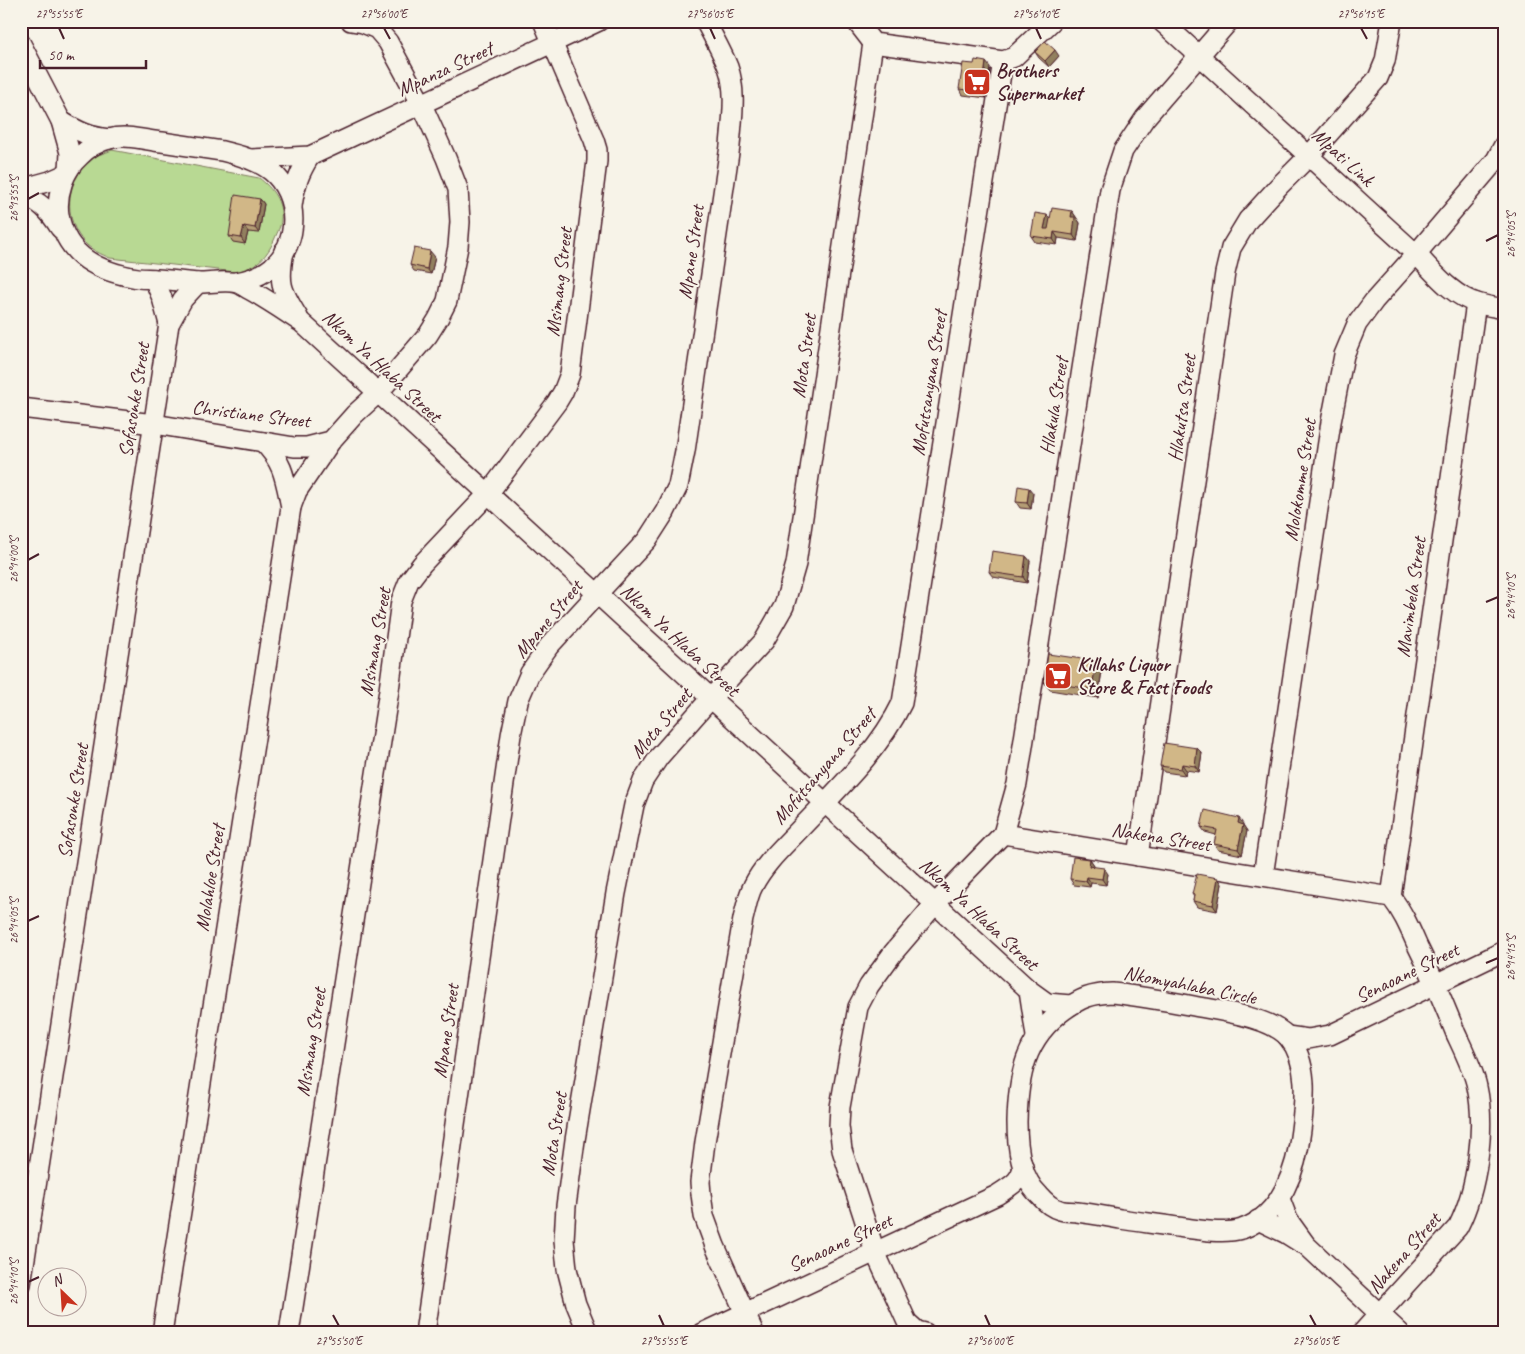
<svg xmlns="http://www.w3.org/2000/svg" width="1525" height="1354" viewBox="0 0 1525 1354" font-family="Caveat,sans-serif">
  <rect width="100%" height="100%" fill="#f7f3e8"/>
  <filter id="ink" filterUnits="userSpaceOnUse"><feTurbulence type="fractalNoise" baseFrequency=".02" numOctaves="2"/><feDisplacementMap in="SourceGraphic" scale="10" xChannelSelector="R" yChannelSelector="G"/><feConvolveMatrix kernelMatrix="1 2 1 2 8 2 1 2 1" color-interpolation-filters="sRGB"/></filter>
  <g filter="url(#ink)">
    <!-- green -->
    <path fill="#b8d993" stroke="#817c5f" d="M112 150 259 178C272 188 283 202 281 220 281 226 277 233 275 238 268 256 256 268 236 272L110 258C101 254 91 250 84 242 68 224 65 197 77 177 79 172 83 164 87 160 92 156 106 153 112 150Z"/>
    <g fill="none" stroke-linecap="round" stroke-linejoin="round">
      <!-- minor casing -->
      <g stroke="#4a1f2b" stroke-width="22">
        <g id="minor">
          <polyline points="856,21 873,43 1003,61 1014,57 1052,21"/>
          <path d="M1161 21 1416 254C1434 272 1452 296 1477 303 1485 306 1495 307 1504 309"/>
          <polyline points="21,44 61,121 70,153 69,169"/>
          <path d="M61 121C79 132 90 137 110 139"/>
          <polyline points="251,159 310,156 599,21"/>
          <polyline points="21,189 50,181 66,174"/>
          <path d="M21 196C40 200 50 212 60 228"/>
          <path d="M292 206C295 185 299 173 310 156"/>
          <path d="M284 251C278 283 281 290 298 317"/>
          <polyline points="154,279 162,298 169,324"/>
          <path d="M236 282C249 280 261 276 272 267 300 243 300 195 271 171 257 160 239 155 222 151 202 148 182 145 162 142 144 140 126 134 109 139 98 142 88 148 80 156 64 170 56 194 59 215 66 257 100 272 138 278 145 279 151 278 157 279 171 280 185 282 199 283 209 283 228 280 237 283 241 284 246 288 250 290 268 300 284 311 301 322L1029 990 1047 1003 1071 1005"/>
          <polyline points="21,408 154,424 294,447 307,447 331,441 355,414 378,393 428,335 438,319 447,301 458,247 460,222 458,189 446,158 422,105 388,42 377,29 363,23 351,21"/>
          <path d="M263 442C284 463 285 479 291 507"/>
          <path d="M1003 834 1391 897C1403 912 1410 929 1418 947 1432 975 1444 1004 1456 1034 1463 1049 1474 1071 1477 1087 1486 1128 1477 1190 1458 1227L1362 1333"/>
          <polyline points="1138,856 1225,273 1231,248 1248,220 1279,186 1308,157 1378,78 1385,61 1392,21"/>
          <polyline points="1263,876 1331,422 1344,355 1357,324 1374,301 1416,254 1496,160 1504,145"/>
          <polyline points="1391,897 1476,303"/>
          <polyline points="1029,990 1036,1036"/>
          <path d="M1112 993C1140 996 1167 1001 1194 1006 1220 1011 1270 1017 1288 1037 1309 1062 1305 1099 1301 1130 1297 1168 1282 1215 1242 1229 1222 1235 1197 1229 1177 1227 1158 1224 1139 1222 1120 1219 1106 1216 1092 1214 1077 1212 1072 1211 1065 1212 1060 1210 1052 1208 1044 1201 1039 1195 1020 1177 1017 1146 1017 1122 1018 1076 1025 1038 1064 1010 1081 998 1091 994 1112 993Z"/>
          <polyline points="1287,1036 1308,1039 1330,1035 1504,951"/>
          <polyline points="1280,1199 1288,1220 1306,1245 1400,1333"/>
          <polyline points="1258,1220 1285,1233 1301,1243"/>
          <polyline points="21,1284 169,324 183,299 198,283"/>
          <polyline points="162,1333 291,507 297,491 331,441"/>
          <polyline points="289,1333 389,690 401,601 409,581 422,564 488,494 557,402 563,392 570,374 597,161 597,150 594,140 543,21"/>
          <path d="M427 1333 426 1326 511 735 518 701 530 673 549 646 647 540 665 512 678 486 685 451 730 146C732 120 737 92 728 67 722 52 713 36 705 21"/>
          <polyline points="588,1333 576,1304 567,1269 564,1240 566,1206 575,1140 616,893 634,805 643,781 659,757 711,698 764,641 784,606 796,564 873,43"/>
          <path d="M702 1333 997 1195C1010 1186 1021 1182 1023 1166"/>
          <path d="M754 1333 715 1246 704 1216 701 1194 700 1182 705 1142 743 919C746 908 748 895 753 886 764 864 783 847 799 830 836 791 879 751 902 703L1003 61"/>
          <polyline points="925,1333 917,1331 907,1322 875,1252 842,1150 839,1126 840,1107 858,1007 869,986 893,953 935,904 1003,834 1017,784 1110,190 1123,151 1145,118 1229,21"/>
        </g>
      </g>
      <!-- minor -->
      <use href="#minor" stroke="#f7f3e8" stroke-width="19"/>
    </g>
    <!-- wall -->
    <g fill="#b49d74" stroke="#4a1f2b">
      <polygon points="1035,52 1059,56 1049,67 1039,58"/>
      <polygon points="990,67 986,98 963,95 959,89"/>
      <polygon points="260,199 264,204 259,233 248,232 245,244 233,242 229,236"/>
      <polygon points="1072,211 1080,223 1077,241 1058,238 1057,245 1035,242 1031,236 1047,215 1050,220"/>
      <polygon points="435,257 431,274 414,271 410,265"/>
      <polygon points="1033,493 1031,509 1020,508 1016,502"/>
      <polygon points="1026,556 1030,561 1027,583 993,577 989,572"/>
      <polygon points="1102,670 1098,698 1050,690 1044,682"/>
      <polygon points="1197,748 1202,753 1199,772 1186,770 1185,775 1164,772 1160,766"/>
      <polygon points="1243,824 1243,825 1247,831 1242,855 1218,850 1214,844 1216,835 1205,832 1201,827"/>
      <polygon points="1090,859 1094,865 1094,867 1108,874 1106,885 1091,883 1090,887 1074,885 1070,879"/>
      <polygon points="1218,878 1222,884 1217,911 1197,907 1193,901 1194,897 1192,894"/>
    </g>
    <!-- shaded-wall -->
    <g fill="#92805e" stroke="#4a1f2b">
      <polygon points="1055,50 1059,56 1049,67 1045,61"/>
      <polygon points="986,62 990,67 986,98 982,92"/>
      <polygon points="260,199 264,204 259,233 255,228"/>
      <polygon points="1072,211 1080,223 1077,241 1073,235 1071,217"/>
      <polygon points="1047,215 1051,221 1048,234 1044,229"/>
      <polygon points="244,226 248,232 245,244 241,238"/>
      <polygon points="1054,232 1058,238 1057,245 1053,239"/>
      <polygon points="430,251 435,257 431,274 427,269"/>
      <polygon points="1029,488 1033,493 1031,509 1027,503"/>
      <polygon points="1026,556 1030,561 1027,583 1023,577"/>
      <polygon points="1096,661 1102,670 1098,698 1092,689"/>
      <polygon points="1197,748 1202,753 1199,772 1195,766"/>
      <polygon points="1182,764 1186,770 1185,775 1181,769"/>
      <polygon points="1239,818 1243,824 1242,829 1238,823"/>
      <polygon points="1243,825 1247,831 1242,855 1238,849"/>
      <polygon points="1090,859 1094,865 1093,872 1089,866"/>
      <polygon points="1104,868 1108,874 1106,885 1102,879"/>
      <polygon points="1087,877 1091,883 1090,887 1086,881"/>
      <polygon points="1218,878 1222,884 1217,911 1213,905"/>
    </g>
    <!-- building -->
    <g fill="#d1b787" stroke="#4a1f2b">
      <polygon points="1045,41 1055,50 1045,61 1035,52"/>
      <polygon points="975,60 986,62 982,92 959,89 963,63 974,64"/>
      <polygon points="235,195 260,199 255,228 244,226 241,238 229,236"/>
      <polygon points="1052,208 1072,211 1071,217 1075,217 1073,235 1054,232 1053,239 1031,236 1035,213 1047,215 1044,229 1048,229"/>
      <polygon points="414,248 430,251 427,269 410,265"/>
      <polygon points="1018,486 1029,488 1027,503 1016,502"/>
      <polygon points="992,551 1026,556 1023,577 989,572"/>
      <polygon points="1048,654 1096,661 1092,689 1044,682"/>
      <polygon points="1164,743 1197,748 1195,766 1182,764 1181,769 1160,766"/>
      <polygon points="1205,810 1239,818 1238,823 1243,825 1238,849 1214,844 1217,830 1201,827"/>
      <polygon points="1073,857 1090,859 1089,866 1104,868 1102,879 1087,877 1086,881 1070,879"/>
      <polygon points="1197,874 1218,878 1213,905 1193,901 1194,895 1192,894"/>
    </g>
  </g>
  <!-- ticks -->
  <path fill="none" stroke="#4a1f2b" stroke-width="2" d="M59 28 64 39M384 28 390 39M710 28 715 39M1036 28 1041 39M1361 28 1367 39M28 199 39 193M1486 241 1498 235M28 560 39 554M1486 602 1498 597M28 921 39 916M1486 963 1498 958M28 1282 39 1277M333 1315 339 1326M659 1315 664 1326M985 1315 990 1326M1310 1315 1316 1326"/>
  <!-- icons -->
  <defs>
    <g id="supermarket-square" transform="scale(1.4375)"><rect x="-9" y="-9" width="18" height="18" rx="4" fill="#c8321e" stroke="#f7f3e8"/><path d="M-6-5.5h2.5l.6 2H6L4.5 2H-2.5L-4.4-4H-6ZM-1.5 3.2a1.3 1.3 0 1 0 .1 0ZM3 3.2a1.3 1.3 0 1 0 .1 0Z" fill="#fff"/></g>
  </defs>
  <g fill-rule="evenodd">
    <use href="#supermarket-square" x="977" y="82"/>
    <use href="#supermarket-square" x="1058" y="676"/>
  </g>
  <g text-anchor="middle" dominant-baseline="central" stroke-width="4" stroke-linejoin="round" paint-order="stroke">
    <!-- street labels -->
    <g font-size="20" fill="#4a1f2b" stroke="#f7f3e8">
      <text transform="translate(445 69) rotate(-25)">Mpanza Street</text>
      <text transform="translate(1343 157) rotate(42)">Mpati Link</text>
      <text transform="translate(691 252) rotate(-82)">Mpane Street</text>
      <text transform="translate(559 282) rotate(-83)">Msimang Street</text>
      <text transform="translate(804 356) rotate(-82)">Mota Street</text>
      <text transform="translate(382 366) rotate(43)">Nkom Ya Hlaba Street</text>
      <text transform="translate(929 383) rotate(-81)">Mofutsanyana Street</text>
      <text transform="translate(134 400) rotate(-81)">Sofasonke Street</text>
      <text transform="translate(1054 406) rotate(-81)">Hlakula Street</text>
      <text transform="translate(1182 408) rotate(-82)">Hlakutsa Street</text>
      <text transform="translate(251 414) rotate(7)">Christiane Street</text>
      <text transform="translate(1300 480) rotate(-81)">Molokomme Street</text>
      <text transform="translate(1411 597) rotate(-82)">Mavimbela Street</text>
      <text transform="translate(548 619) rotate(-50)">Mpane Street</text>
      <text transform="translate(680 640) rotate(43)">Nkom Ya Hlaba Street</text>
      <text transform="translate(375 642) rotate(-80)">Msimang Street</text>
      <text transform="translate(661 723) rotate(-50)">Mota Street</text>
      <text transform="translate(824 766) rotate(-49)">Mofutsanyana Street</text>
      <text transform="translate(73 801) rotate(-81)">Sofasonke Street</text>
      <text transform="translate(1161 837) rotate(9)">Nakena Street</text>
      <text transform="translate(210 878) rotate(-81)">Molahloe Street</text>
      <text transform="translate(979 914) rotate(43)">Nkom Ya Hlaba Street</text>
      <text transform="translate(1407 973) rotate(-26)">Senaoane Street</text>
      <text transform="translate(1190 985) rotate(11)">Nkomyahlaba Circle</text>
      <text transform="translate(446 1031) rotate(-82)">Mpane Street</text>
      <text transform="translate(311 1042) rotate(-81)">Msimang Street</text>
      <text transform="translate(554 1134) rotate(-81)">Mota Street</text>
      <text transform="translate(840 1243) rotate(-25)">Senaoane Street</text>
      <text transform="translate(1404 1253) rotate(-49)">Nakena Street</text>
    </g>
    <!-- poi labels -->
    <g font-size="20" font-weight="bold" fill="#4a1f2b" stroke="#f7f3e8" text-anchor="start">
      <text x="996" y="70">Brothers<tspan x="996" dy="23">Supermarket</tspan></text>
      <text x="1077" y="664">Killahs Liquor<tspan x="1077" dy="23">Store &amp; Fast Foods</tspan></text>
    </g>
  </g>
  <!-- margin -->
  <rect width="1525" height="1354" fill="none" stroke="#f7f3e8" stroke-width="55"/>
  <!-- north arrow -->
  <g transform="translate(62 1292) rotate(335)"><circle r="24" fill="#f7f3e8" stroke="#b29e9c"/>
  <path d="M0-4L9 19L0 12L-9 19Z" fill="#c8321e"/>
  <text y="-8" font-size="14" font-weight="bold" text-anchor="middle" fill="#4a1f2b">N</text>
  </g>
  <!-- scale -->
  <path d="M40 60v8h106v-8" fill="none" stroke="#4a1f2b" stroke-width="2.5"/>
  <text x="48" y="60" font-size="15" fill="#4a1f2b" stroke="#f7f3e8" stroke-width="4" paint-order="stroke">50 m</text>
  <rect x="28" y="28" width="1470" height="1298" fill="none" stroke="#4a1f2b" stroke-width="2"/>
  <g font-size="12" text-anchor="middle" fill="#4a1f2b">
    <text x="59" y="18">27°55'55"E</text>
    <text x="384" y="18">27°56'00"E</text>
    <text x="710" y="18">27°56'05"E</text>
    <text x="1036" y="18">27°56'10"E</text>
    <text x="1361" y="18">27°56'15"E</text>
    <text transform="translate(14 199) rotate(-90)" y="4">26°13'55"S</text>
    <text transform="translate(1511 235) rotate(-90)" y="4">26°14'05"S</text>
    <text transform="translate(14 560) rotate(-90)" y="4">26°14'00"S</text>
    <text transform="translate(1511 597) rotate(-90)" y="4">26°14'10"S</text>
    <text transform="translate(14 921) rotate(-90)" y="4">26°14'05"S</text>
    <text transform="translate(1511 958) rotate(-90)" y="4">26°14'15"S</text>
    <text transform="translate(14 1282) rotate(-90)" y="4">26°14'10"S</text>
    <text x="339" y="1345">27°55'50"E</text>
    <text x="664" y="1345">27°55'55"E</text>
    <text x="990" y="1345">27°56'00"E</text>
    <text x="1316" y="1345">27°56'05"E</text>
  </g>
</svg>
